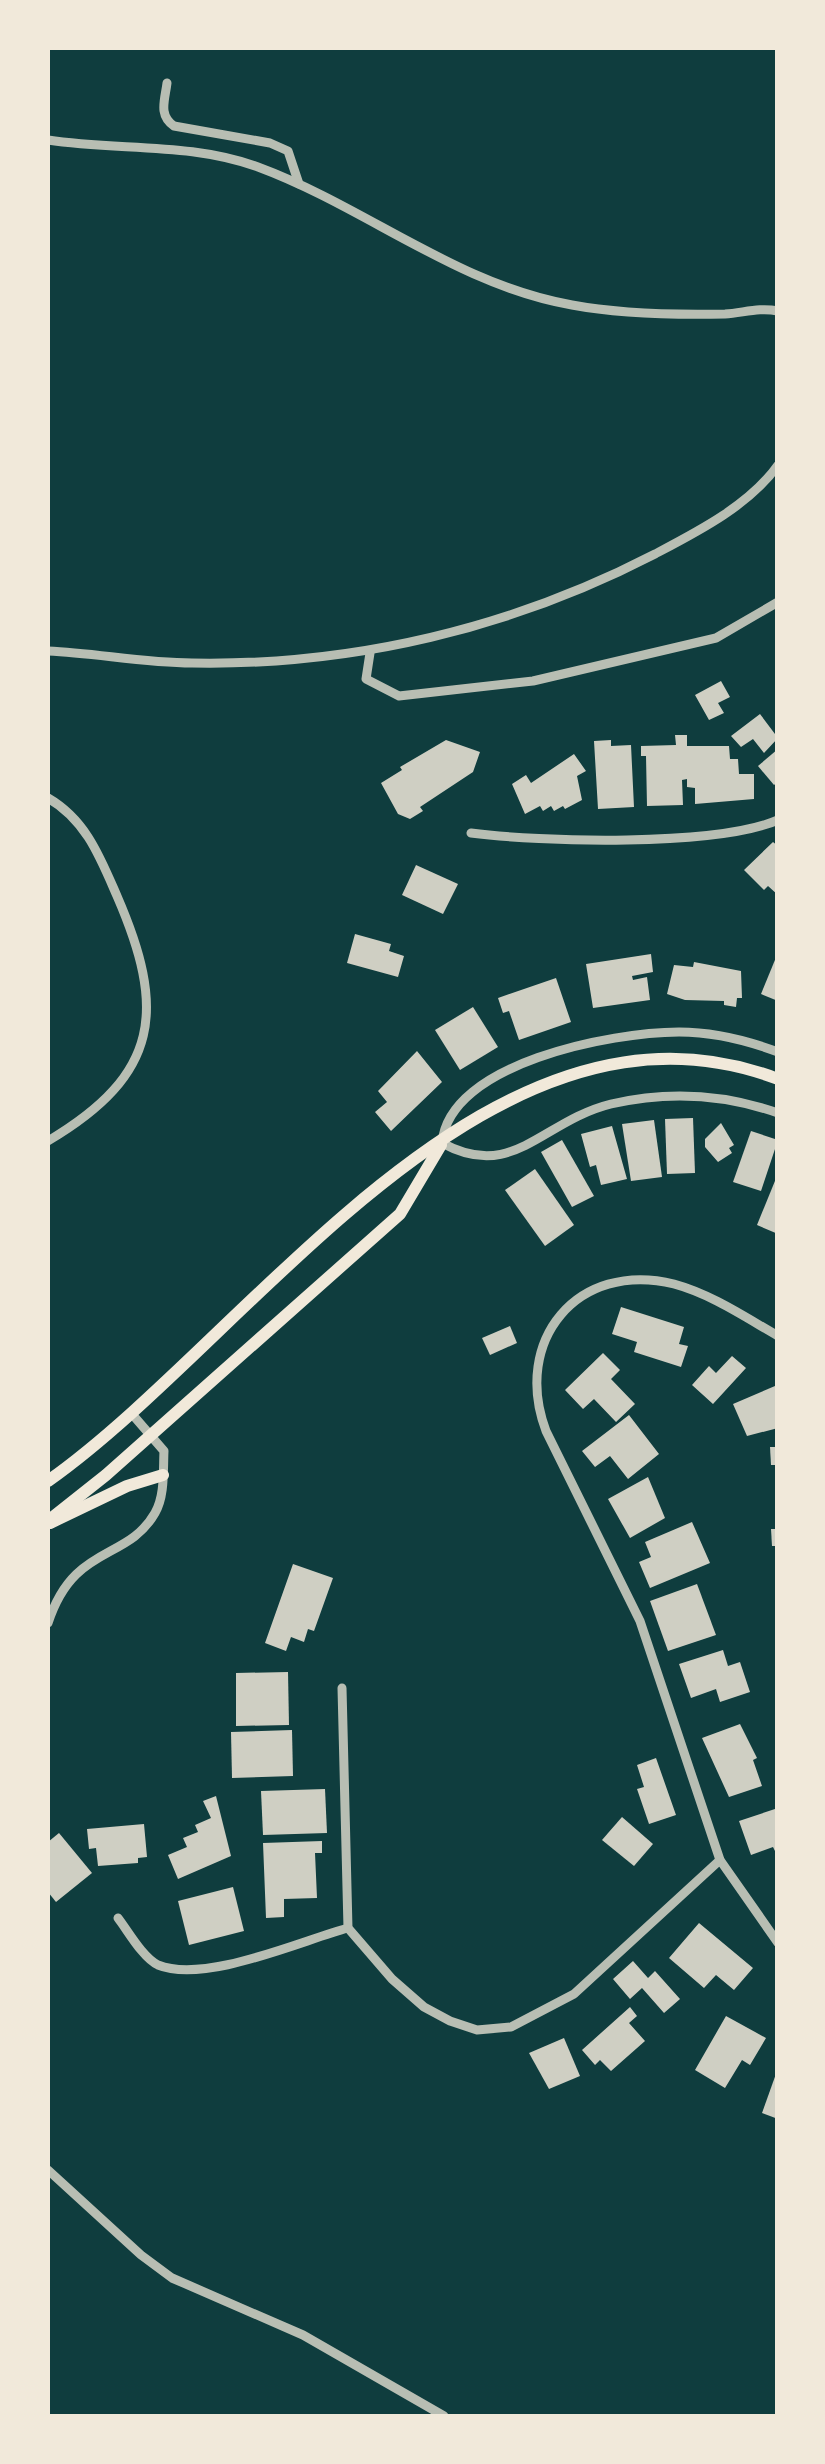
<svg xmlns="http://www.w3.org/2000/svg" width="825" height="2464" viewBox="0 0 825 2464" font-family="Lora,serif">
  <rect width="100%" height="100%" fill="#0f3d3e"/>
  <!-- building -->
  <g fill="#cfcfc3">
    <polygon points="721,681 730,697 718,703 724,713 709,720 695,695"/>
    <polygon points="760,714 778,738 764,753 753,739 741,747 731,736"/>
    <polygon points="675,735 687,735 687,746 729,746 730,759 738,759 739,774 754,774 754,799 695,804 695,788 687,787 687,779 682,780 683,805 647,806 646,756 641,756 641,746 676,745"/>
    <polygon points="446,740 480,752 473,772 420,807 423,811 410,819 398,814 381,783 402,770 400,767"/>
    <polygon points="611,740 611,746 631,745 634,807 598,809 594,741"/>
    <polygon points="778,749 778,782 774,785 758,766"/>
    <polygon points="574,754 586,771 577,776 582,800 565,809 563,806 554,811 551,806 543,811 540,806 525,814 512,784 526,775 531,783"/>
    <polygon points="773,842 778,846 778,895 768,886 764,890 744,870"/>
    <polygon points="416,865 458,884 443,914 402,895"/>
    <polygon points="355,934 391,944 389,951 404,956 398,977 347,963"/>
    <polygon points="651,954 653,972 632,976 633,980 647,977 650,1000 593,1008 586,964"/>
    <polygon points="777,955 778,955 778,1001 761,994"/>
    <polygon points="694,962 741,971 742,998 737,998 736,1007 724,1005 724,1001 685,1000 667,994 674,965 693,967"/>
    <polygon points="556,978 571,1022 519,1040 509,1011 503,1013 498,998"/>
    <polygon points="473,1007 498,1047 460,1070 435,1030"/>
    <polygon points="417,1051 442,1082 391,1131 375,1112 387,1102 378,1091"/>
    <polygon points="693,1118 695,1173 667,1174 665,1119"/>
    <polygon points="654,1120 662,1177 631,1181 622,1124"/>
    <polygon points="721,1123 734,1145 729,1148 732,1153 718,1162 705,1147 705,1139"/>
    <polygon points="612,1126 627,1179 601,1185 596,1165 590,1167 581,1134"/>
    <polygon points="751,1131 778,1140 761,1191 733,1182"/>
    <polygon points="562,1140 594,1196 572,1207 541,1152"/>
    <polygon points="535,1169 574,1225 545,1246 505,1190"/>
    <polygon points="777,1176 778,1176 778,1234 757,1225"/>
    <polygon points="621,1307 684,1327 679,1344 688,1346 681,1367 634,1352 637,1342 612,1334"/>
    <polygon points="510,1326 517,1343 490,1355 482,1338"/>
    <polygon points="603,1353 620,1370 611,1379 635,1404 616,1422 594,1399 583,1409 565,1390"/>
    <polygon points="732,1356 746,1368 713,1404 692,1385 709,1366 716,1373"/>
    <polygon points="775,1386 778,1428 747,1436 733,1404"/>
    <polygon points="629,1415 659,1454 628,1479 610,1456 595,1467 582,1451"/>
    <polygon points="770,1447 778,1447 778,1465 771,1465"/>
    <polygon points="648,1477 665,1518 630,1538 608,1499"/>
    <polygon points="692,1522 710,1563 650,1588 639,1562 651,1557 645,1542"/>
    <polygon points="771,1529 778,1529 778,1546 772,1546"/>
    <polygon points="293,1564 333,1578 314,1631 308,1629 304,1642 291,1637 286,1651 265,1643"/>
    <polygon points="697,1584 716,1635 668,1651 650,1601"/>
    <polygon points="723,1650 728,1666 740,1662 750,1692 720,1702 716,1689 691,1698 679,1664"/>
    <polygon points="288,1672 289,1725 236,1726 236,1673"/>
    <polygon points="740,1724 757,1758 753,1760 762,1786 729,1797 702,1738"/>
    <polygon points="292,1730 293,1776 232,1778 231,1732"/>
    <polygon points="656,1758 676,1815 649,1824 637,1789 644,1787 637,1765"/>
    <polygon points="325,1789 327,1833 263,1835 261,1791"/>
    <polygon points="216,1796 231,1856 178,1879 168,1855 187,1847 183,1838 198,1832 195,1825 211,1818 203,1801"/>
    <polygon points="778,1808 778,1857 773,1847 751,1855 739,1821"/>
    <polygon points="622,1817 653,1844 634,1866 602,1840"/>
    <polygon points="144,1824 147,1857 138,1858 138,1863 98,1866 96,1848 89,1849 87,1829"/>
    <polygon points="59,1833 92,1873 56,1902 48,1892 48,1842"/>
    <polygon points="322,1841 322,1853 315,1853 317,1898 284,1899 284,1917 266,1918 263,1843"/>
    <polygon points="233,1887 244,1931 189,1945 178,1901"/>
    <polygon points="699,1923 753,1968 734,1990 716,1975 704,1988 669,1958"/>
    <polygon points="633,1961 648,1978 655,1971 680,1999 664,2013 642,1988 630,1999 613,1979"/>
    <polygon points="630,2007 637,2016 629,2023 645,2041 611,2071 600,2060 595,2065 582,2050"/>
    <polygon points="726,2016 766,2038 750,2065 742,2060 725,2088 695,2070"/>
    <polygon points="564,2038 580,2076 549,2089 529,2053"/>
    <polygon points="777,2071 778,2072 778,2119 762,2113"/>
  </g>
  <g fill="none" stroke-linecap="round" stroke-linejoin="round">
    <!-- minor -->
    <g stroke="#b8beb3" stroke-width="9">
      <path d="M167 83C165 100 158 115 174 126L270 143 288 151 299 184"/>
      <path d="M48 140C119 151 189 142 258 167 366 207 457 285 572 305 620 314 676 315 725 314 743 313 759 307 778 311"/>
      <path d="M48 651C96 653 143 663 192 663 354 666 512 628 655 554 697 532 750 505 778 465"/>
      <polyline points="370,653 366,679 399,696 533,681 716,638 778,602"/>
      <path d="M48 798C86 820 100 857 117 896 166 1009 161 1074 48 1141"/>
      <path d="M471 833C539 842 716 847 778 820"/>
      <path d="M778 1052C746 1040 712 1032 679 1032 612 1032 449 1063 442 1143 513 1182 542 1121 611 1104 667 1091 724 1094 778 1113"/>
      <path d="M778 1336C745 1317 711 1294 674 1284 577 1260 512 1341 546 1431L640 1621 720 1860 778 1943"/>
      <path d="M48 1623C74 1543 127 1562 155 1513 165 1496 163 1471 164 1451L132 1414"/>
      <polyline points="342,1688 348,1928 392,1979 424,2007 450,2021 477,2030 511,2027 574,1994 720,1860"/>
      <path d="M118 1918C128 1931 143 1958 158 1965 205 1984 300 1941 348 1928"/>
      <polyline points="48,2170 141,2255 172,2278 303,2335 444,2416"/>
    </g>
    <!-- secondary -->
    <g stroke="#f1e9da" stroke-width="12">
      <path d="M48 1481C252 1337 488 969 778 1079"/>
      <polyline points="48,1521 106,1475 400,1214 441,1145"/>
      <polyline points="50,1523 127,1486 163,1475"/>
    </g>
  </g>
  <!-- border -->
  <rect width="825" height="2464" fill="none" stroke="#f1e9da" stroke-width="100"/>
</svg>
